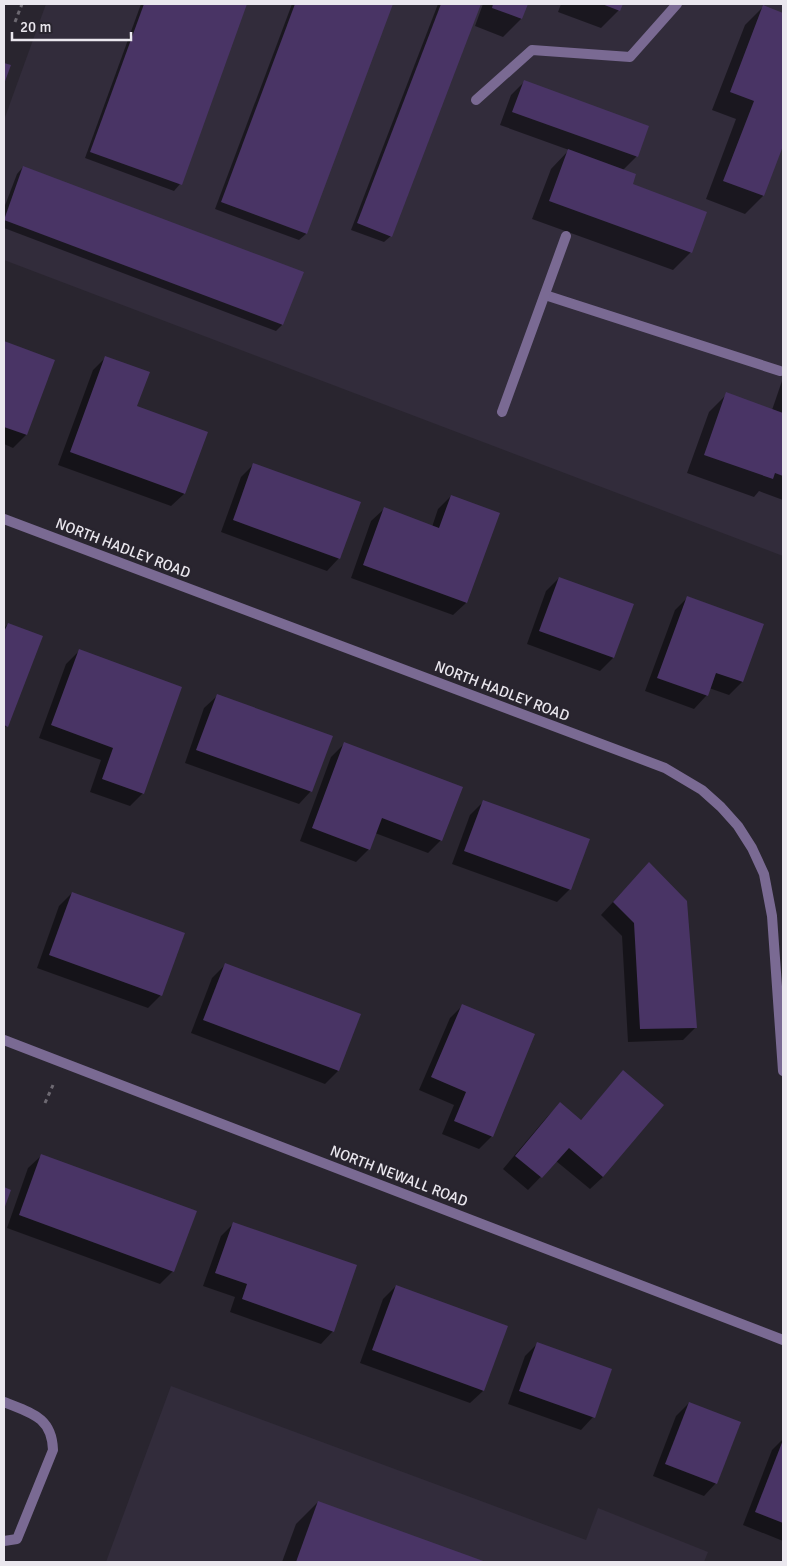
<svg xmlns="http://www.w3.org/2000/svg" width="787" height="1566" viewBox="0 0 787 1566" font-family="Signika,sans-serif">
  <rect width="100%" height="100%" fill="#29252f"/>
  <!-- built -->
  <g fill="#322c3b">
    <polygon points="46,4 783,4 783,556 4,260 4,120"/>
    <polygon points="171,1386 586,1540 598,1508 708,1552 704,1562 106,1562"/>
  </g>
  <!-- shadow -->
  <g fill="#0007">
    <polygon points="141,4 246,4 180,184 174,191 85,158"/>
    <polygon points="292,4 391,4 306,234 299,240 215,209"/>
    <polygon points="438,4 480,4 391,236 384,242 351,230"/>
    <polygon points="483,4 527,4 521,19 503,37 475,26"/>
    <polygon points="561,4 621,4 619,10 601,28 558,12"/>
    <polygon points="763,7 783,14 783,143 763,196 745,214 706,199 736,119 712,110 745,25"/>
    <polygon points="524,82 647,127 636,157 623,170 631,185 691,252 673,270 532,219 551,169 569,150 500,125 511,95"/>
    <polygon points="23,167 302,273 282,325 276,331 4,228 4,208 17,174"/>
    <polygon points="4,343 53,361 26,435 13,448 4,444"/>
    <polygon points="106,357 135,407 206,433 184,494 171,506 58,465 93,370"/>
    <polygon points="783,378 783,500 759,491 754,497 687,473 709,412 727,394 772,410"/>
    <polygon points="253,465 339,558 327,571 221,532 241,477"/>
    <polygon points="451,496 499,514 466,603 453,615 351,578 371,521 384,509 432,527 438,509"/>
    <polygon points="559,578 632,605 613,658 600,671 527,644 546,591"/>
    <polygon points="688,597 763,625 742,682 729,695 709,688 706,696 694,709 645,691 675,610"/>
    <polygon points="8,624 6,726 4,729 4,628"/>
    <polygon points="79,651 143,793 130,806 90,792 101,760 39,738 66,664"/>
    <polygon points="217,696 311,791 299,804 185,763 204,708"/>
    <polygon points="344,744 441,840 428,853 375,833 369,849 356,862 300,841 331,757"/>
    <polygon points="483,802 570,889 557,902 452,864 470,815"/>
    <polygon points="636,877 696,1027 683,1040 628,1042 622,936 601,915"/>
    <polygon points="72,893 183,934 160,996 148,1008 37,968 59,906"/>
    <polygon points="225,965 338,1071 325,1084 191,1033 212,978"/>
    <polygon points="463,1005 492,1136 479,1149 442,1134 454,1105 419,1090 450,1018"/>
    <polygon points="611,1085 603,1177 590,1189 556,1161 528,1190 503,1169 547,1117 560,1104 580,1121"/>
    <polygon points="41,1156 173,1271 160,1284 7,1228 28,1168"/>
    <polygon points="234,1223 333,1331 321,1344 230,1312 235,1297 203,1286 221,1236"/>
    <polygon points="396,1286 483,1391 470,1403 360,1363 383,1299"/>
    <polygon points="538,1343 593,1417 581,1430 508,1404 525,1356"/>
    <polygon points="689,1403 716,1483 704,1496 653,1476 676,1416"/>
    <polygon points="783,1439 783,1541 743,1525 772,1450"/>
    <polygon points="318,1502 483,1562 282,1562 296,1524"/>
  </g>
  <!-- building -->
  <g fill="#493465">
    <polygon points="144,4 247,4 182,185 90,152"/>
    <polygon points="295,4 393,4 307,234 221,202"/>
    <polygon points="441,4 481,4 392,237 357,223"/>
    <polygon points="493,4 528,4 522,19 492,8"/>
    <polygon points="602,4 623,4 620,11"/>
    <polygon points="763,5 783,13 783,146 764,196 723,181 754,101 730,92"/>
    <polygon points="4,63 11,65 4,84"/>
    <polygon points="524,80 649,126 638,157 512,112"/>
    <polygon points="568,149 636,174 633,184 707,212 692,253 549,201"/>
    <polygon points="23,166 304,272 283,325 4,220"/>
    <polygon points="4,341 55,360 27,435 4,427"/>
    <polygon points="105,356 150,372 137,406 208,432 185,494 70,452"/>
    <polygon points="726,392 783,413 783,476 775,473 773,479 704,455"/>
    <polygon points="253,463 361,502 340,559 233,520"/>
    <polygon points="451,495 500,513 467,603 363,565 384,507 439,528"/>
    <polygon points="559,577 634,604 614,658 539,631"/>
    <polygon points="687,596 764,624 743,682 716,673 708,696 657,678"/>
    <polygon points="8,623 43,636 8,727 4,725 4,632"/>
    <polygon points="79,649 182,687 144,794 102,779 113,748 51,725"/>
    <polygon points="217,694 333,736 312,792 196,750"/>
    <polygon points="344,742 463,787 442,841 382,818 370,850 312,828"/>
    <polygon points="483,800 590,839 571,890 464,851"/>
    <polygon points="649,862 687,901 697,1028 640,1029 634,923 613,902"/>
    <polygon points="72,892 185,933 162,996 49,955"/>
    <polygon points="225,963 361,1014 339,1071 203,1020"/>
    <polygon points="462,1004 535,1034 493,1137 454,1121 466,1092 431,1077"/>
    <polygon points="623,1070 664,1105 603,1177 569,1148 542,1178 515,1156 560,1102 581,1120"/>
    <polygon points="41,1154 197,1211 174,1272 19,1215"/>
    <polygon points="4,1187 11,1190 4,1209"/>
    <polygon points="233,1222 357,1265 334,1332 242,1299 247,1284 215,1273"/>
    <polygon points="396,1285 508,1326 484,1391 372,1350"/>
    <polygon points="537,1342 612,1369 595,1418 519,1391"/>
    <polygon points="689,1402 741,1422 717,1484 665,1464"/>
    <polygon points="783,1440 783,1523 755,1512"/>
    <polygon points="318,1501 486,1562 296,1562"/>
  </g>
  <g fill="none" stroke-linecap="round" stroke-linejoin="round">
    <!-- path -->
    <g stroke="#6d6972" stroke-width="3" stroke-dasharray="4 4" stroke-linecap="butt">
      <polyline points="15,22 22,4"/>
      <polyline points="45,1103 53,1085"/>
    </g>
    <!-- service -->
    <g stroke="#7a6a93" stroke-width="10">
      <polyline points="476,100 532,50 630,57 677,4"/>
      <polyline points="545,295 780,371"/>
      <polyline points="502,412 566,236"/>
      <path d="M4 1402C31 1413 52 1417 53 1450L17 1539 4 1541"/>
    </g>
    <!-- minor -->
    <g stroke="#7a6a93" stroke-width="10">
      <polyline points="4,519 665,768 702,790 721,807 738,826 752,848 764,874 772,916 783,1071"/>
      <polyline points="4,1040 783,1340"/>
    </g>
  </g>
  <g text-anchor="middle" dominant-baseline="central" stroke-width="4.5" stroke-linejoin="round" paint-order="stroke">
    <!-- street labels -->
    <g font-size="15" fill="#eae7ee" stroke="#29252f">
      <text transform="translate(123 548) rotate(21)">NORTH HADLEY ROAD</text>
      <text transform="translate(502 691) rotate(21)">NORTH HADLEY ROAD</text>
      <text transform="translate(399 1176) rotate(21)">NORTH NEWALL ROAD</text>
    </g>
  </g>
  <!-- border -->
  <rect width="787" height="1566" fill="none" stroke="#eae7ee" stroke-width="10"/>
  <!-- scale -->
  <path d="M12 32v8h119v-8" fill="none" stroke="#eae7ee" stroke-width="2.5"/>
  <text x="20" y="32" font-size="15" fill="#eae7ee" stroke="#29252f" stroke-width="4" paint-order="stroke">20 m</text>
</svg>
